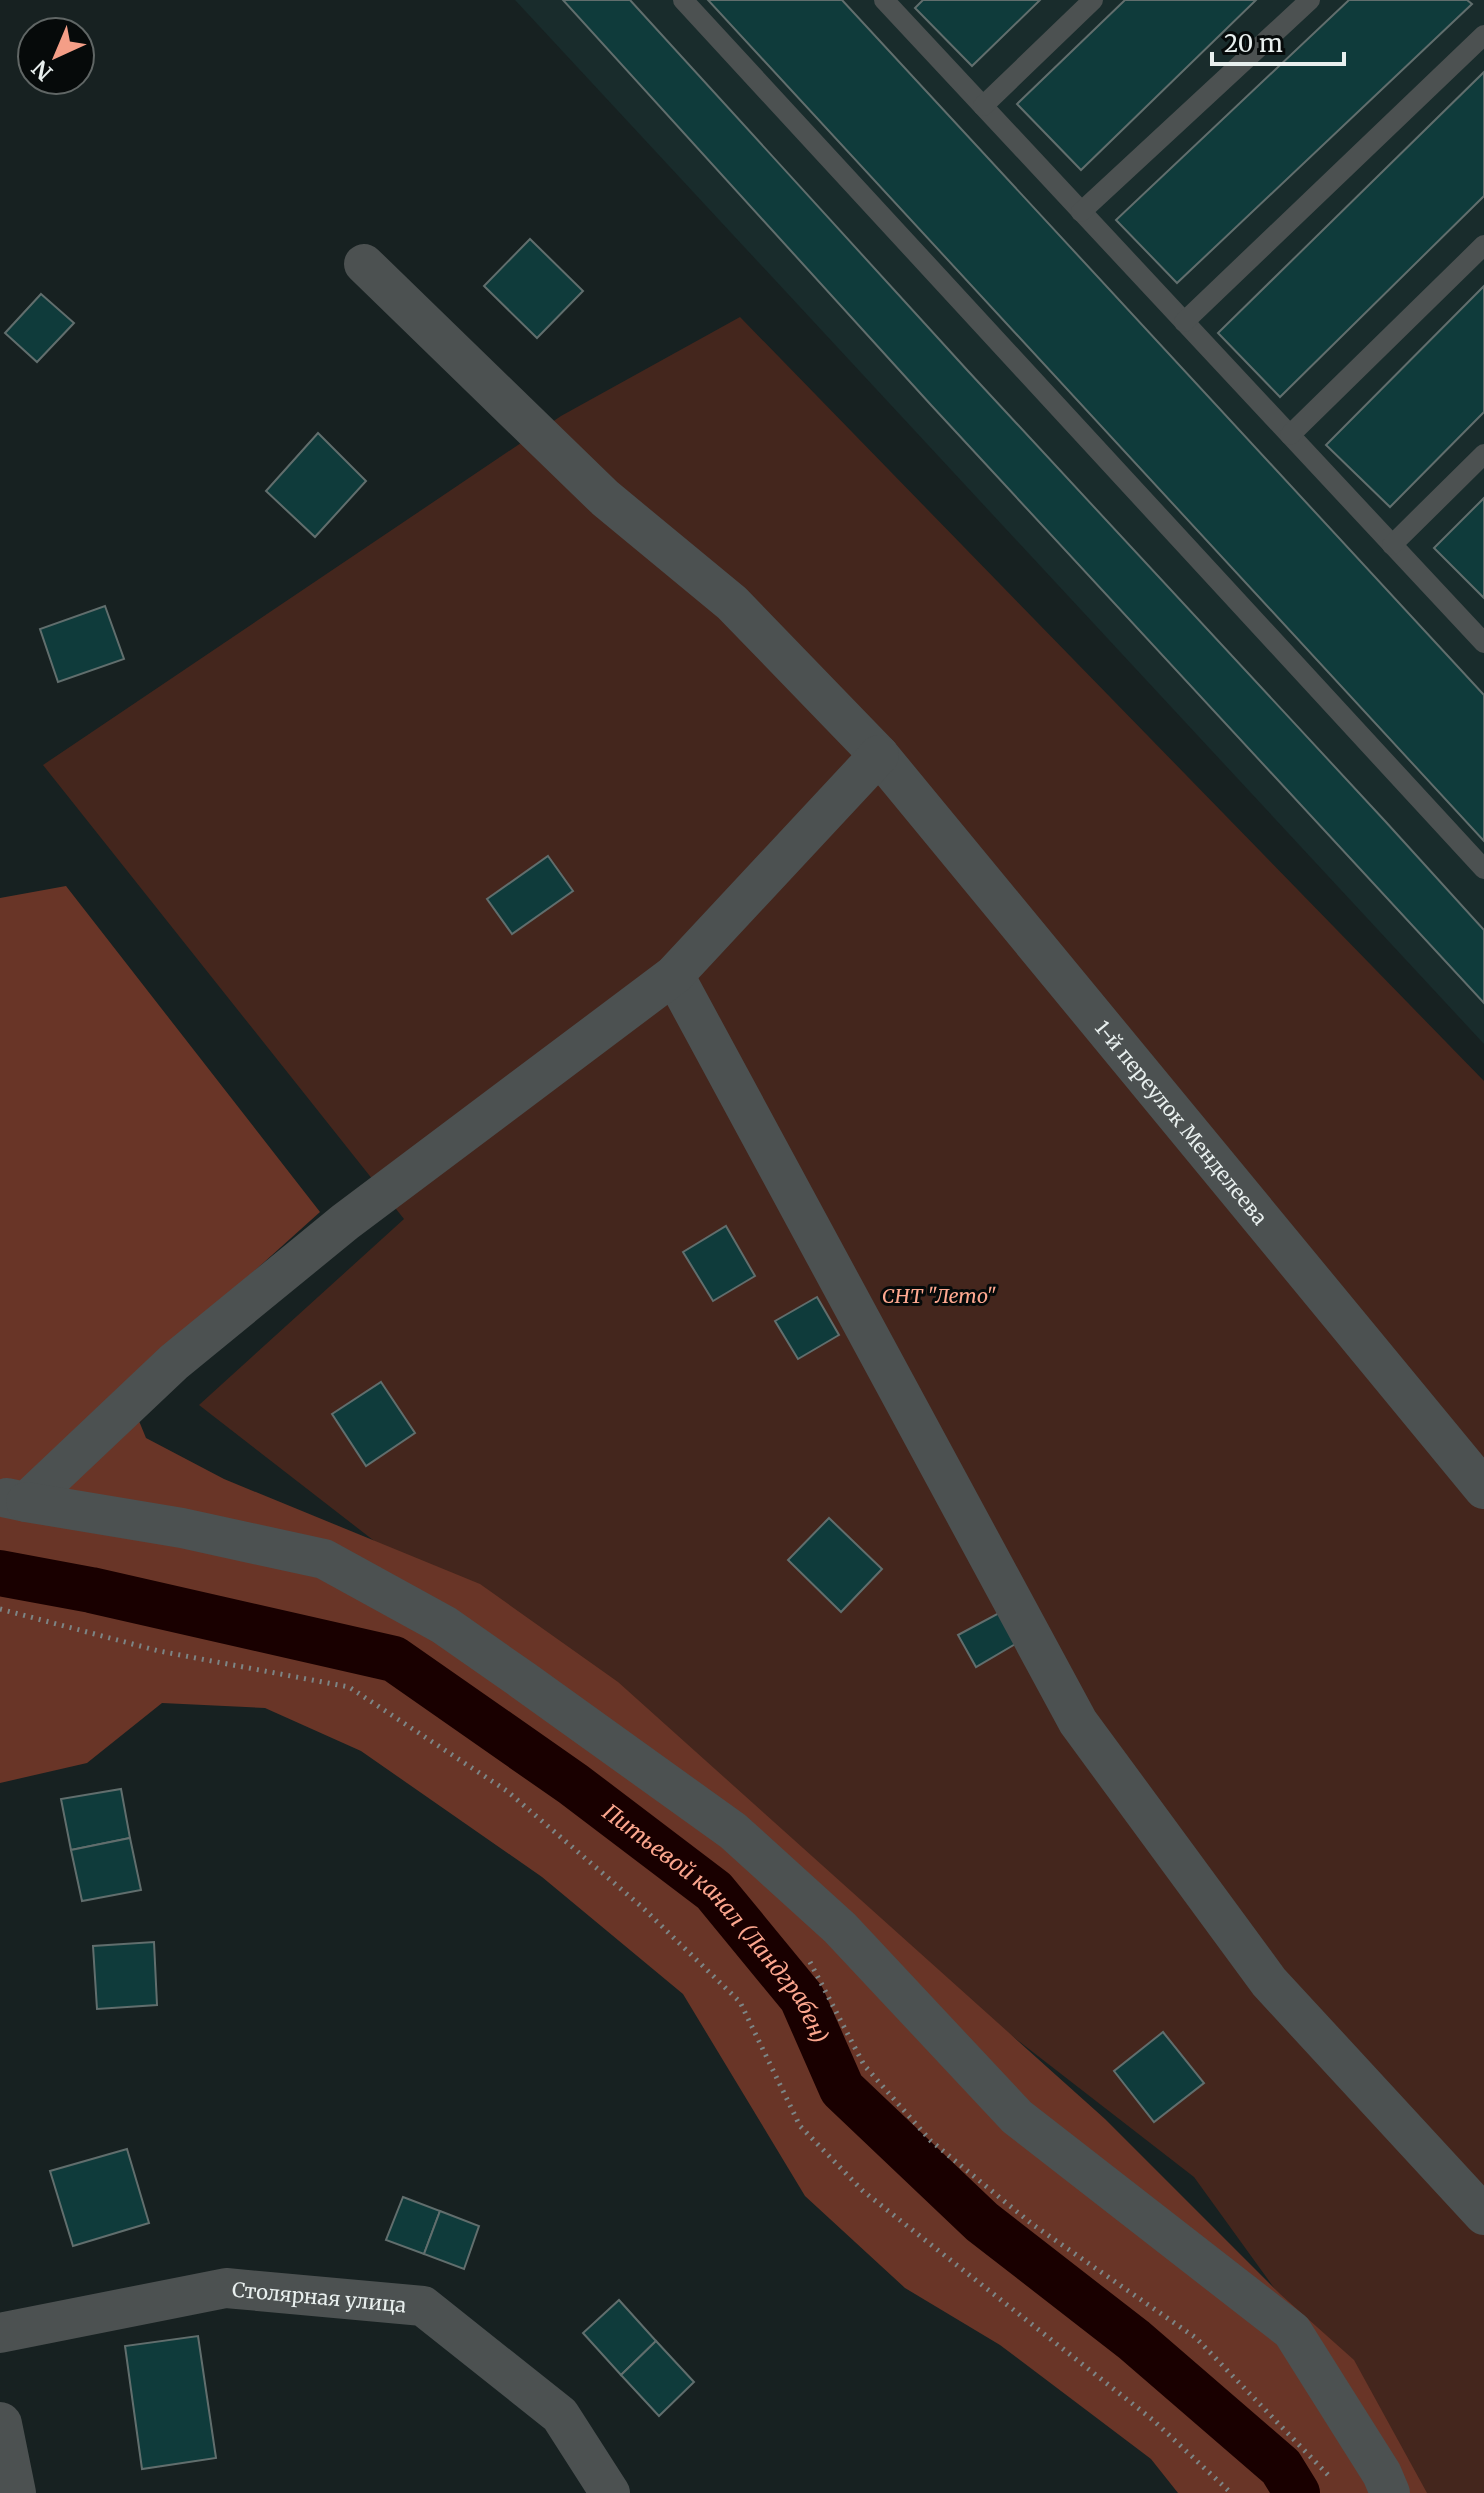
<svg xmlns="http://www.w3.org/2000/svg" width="1484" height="2493" viewBox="0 0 1484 2493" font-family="Merriweather,serif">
  <rect width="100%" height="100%" fill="#172121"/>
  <!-- built -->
  <polygon fill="#192c2c" points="515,0 1484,0 1484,1044"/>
  <!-- green -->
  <polygon fill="#44261d" points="740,317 1484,1081 1484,2493 1422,2493 1194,2177 199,1405 404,1219 43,765 561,416"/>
  <!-- forest -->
  <polygon fill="#693527" points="66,886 320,1212 125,1387 146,1438 224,1479 480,1584 618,1682 1105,2119 1280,2294 1354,2360 1427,2493 1178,2493 1151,2459 1000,2345 905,2288 805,2196 683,1994 542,1877 361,1751 265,1708 162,1703 87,1763 0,1783 0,898"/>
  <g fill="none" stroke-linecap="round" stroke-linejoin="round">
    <!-- canal -->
    <path stroke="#190000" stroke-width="46" id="s1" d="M0 1573 91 1590 394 1659 573 1784 714 1891 802 1998 842 2089 982 2222 1134 2340 1281 2467 1297 2493"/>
  </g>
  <!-- building -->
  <g fill="#0f3b3b" stroke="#616e6d" stroke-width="2">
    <polygon points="563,0 630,0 968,371 1385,821 1484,930 1484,1003 931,405"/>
    <polygon points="708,0 842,0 1484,695 1484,841"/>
    <polygon points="923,0 1040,0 972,66 915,8"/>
    <polygon points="1125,0 1256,0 1081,170 1017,104"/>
    <polygon points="1349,0 1467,0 1472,4 1177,283 1116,220"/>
    <polygon points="1484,72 1484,196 1280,397 1218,333"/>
    <polygon points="530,239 583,291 537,338 484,286"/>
    <polygon points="1484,286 1484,412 1390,507 1326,445"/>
    <polygon points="41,294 74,323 37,362 5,333"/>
    <polygon points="318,433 366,481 315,537 266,491"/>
    <polygon points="1484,498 1484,598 1434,548"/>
    <polygon points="105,606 124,659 58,682 40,629"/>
    <polygon points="548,856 573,891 512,934 487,899"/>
    <polygon points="726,1226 755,1276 713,1301 683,1252"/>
    <polygon points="817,1297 839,1335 798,1359 775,1321"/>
    <polygon points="381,1382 415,1433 366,1466 332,1414"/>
    <polygon points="829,1518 882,1569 841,1612 788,1560"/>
    <polygon points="999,1613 1017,1643 976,1667 958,1635"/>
    <polygon points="121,1789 130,1838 71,1850 61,1799"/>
    <polygon points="130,1838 141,1890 82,1901 71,1850"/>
    <polygon points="154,1942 157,2005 97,2009 93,1946"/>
    <polygon points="1163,2032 1204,2083 1154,2122 1114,2071"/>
    <polygon points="127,2149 149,2223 73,2246 50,2171"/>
    <polygon points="403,2197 440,2211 424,2254 386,2240"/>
    <polygon points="440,2211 479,2226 464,2269 424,2254"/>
    <polygon points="619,2300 656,2341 621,2375 583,2333"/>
    <polygon points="198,2336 216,2458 142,2469 125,2346"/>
    <polygon points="656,2341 694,2382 659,2416 621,2375"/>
  </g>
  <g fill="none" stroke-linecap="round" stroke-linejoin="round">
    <!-- path -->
    <g stroke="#7d8585" stroke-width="5" stroke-dasharray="2 6" stroke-linecap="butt">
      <polyline points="0,1609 159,1651 349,1687 507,1791 642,1907 740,2002 800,2126 863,2191 1153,2420 1231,2493"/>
      <polyline points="810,1962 864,2065 931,2141 1032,2224 1196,2338 1331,2478"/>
    </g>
    <!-- service -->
    <g stroke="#4c5151" stroke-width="20">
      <polyline points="683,0 1484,869"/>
      <polyline points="884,0 1484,643"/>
      <polyline points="983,106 1093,0"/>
      <polyline points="1081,212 1310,0"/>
      <polyline points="1184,322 1484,35"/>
      <polyline points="1290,435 1484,245"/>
      <polyline points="1392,545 1484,454"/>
    </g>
    <!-- minor -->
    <g stroke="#4c5151" stroke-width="40">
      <path id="s2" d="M364 264 605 498 732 603 879 755 1484 1489"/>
      <polyline points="674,975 1078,1722 1269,1982 1484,2215"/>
      <polyline points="7,1498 26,1502 174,1362 345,1222 674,975 879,755"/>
      <polyline points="26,1502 182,1528 324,1559 444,1625 524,1681 733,1831 840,1928 1017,2117 1292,2331 1382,2474 1390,2493"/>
      <path id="s3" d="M0 2333 226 2288 423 2306 560 2415 610 2493"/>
    </g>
    <!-- tertiary -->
    <polyline stroke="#4c5151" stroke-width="44" points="0,2424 14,2493"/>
  </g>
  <g text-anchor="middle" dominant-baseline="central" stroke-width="6" stroke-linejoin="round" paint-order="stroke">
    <!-- street labels -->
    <g font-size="20" fill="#e8efee" stroke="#060a0a">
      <text stroke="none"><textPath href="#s2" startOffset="1188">1-й переулок Менделеева</textPath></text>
      <text stroke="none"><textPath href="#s3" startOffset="324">Столярная улица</textPath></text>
    </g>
    <!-- park labels -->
    <g font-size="20" font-style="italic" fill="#fea890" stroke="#060a0a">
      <text x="939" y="1295">СНТ "Лето"</text>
    </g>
    <!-- water labels -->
    <g font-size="22" font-style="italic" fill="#fca68e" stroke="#060a0a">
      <text stroke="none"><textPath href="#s1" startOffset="824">Питьевой канал (Ландграбен)</textPath></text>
    </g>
  </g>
  <!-- north arrow -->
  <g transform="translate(56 56) rotate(224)"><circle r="38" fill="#060a0a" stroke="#606665" stroke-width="2"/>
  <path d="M0-6L14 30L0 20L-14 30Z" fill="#f49e87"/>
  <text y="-12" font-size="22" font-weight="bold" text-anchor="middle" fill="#e8efee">N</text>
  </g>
  <!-- scale -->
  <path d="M1212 52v12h132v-12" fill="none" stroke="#e8efee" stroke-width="4"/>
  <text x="1224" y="52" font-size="24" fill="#e8efee" stroke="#060a0a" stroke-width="6" paint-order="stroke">20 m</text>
</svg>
